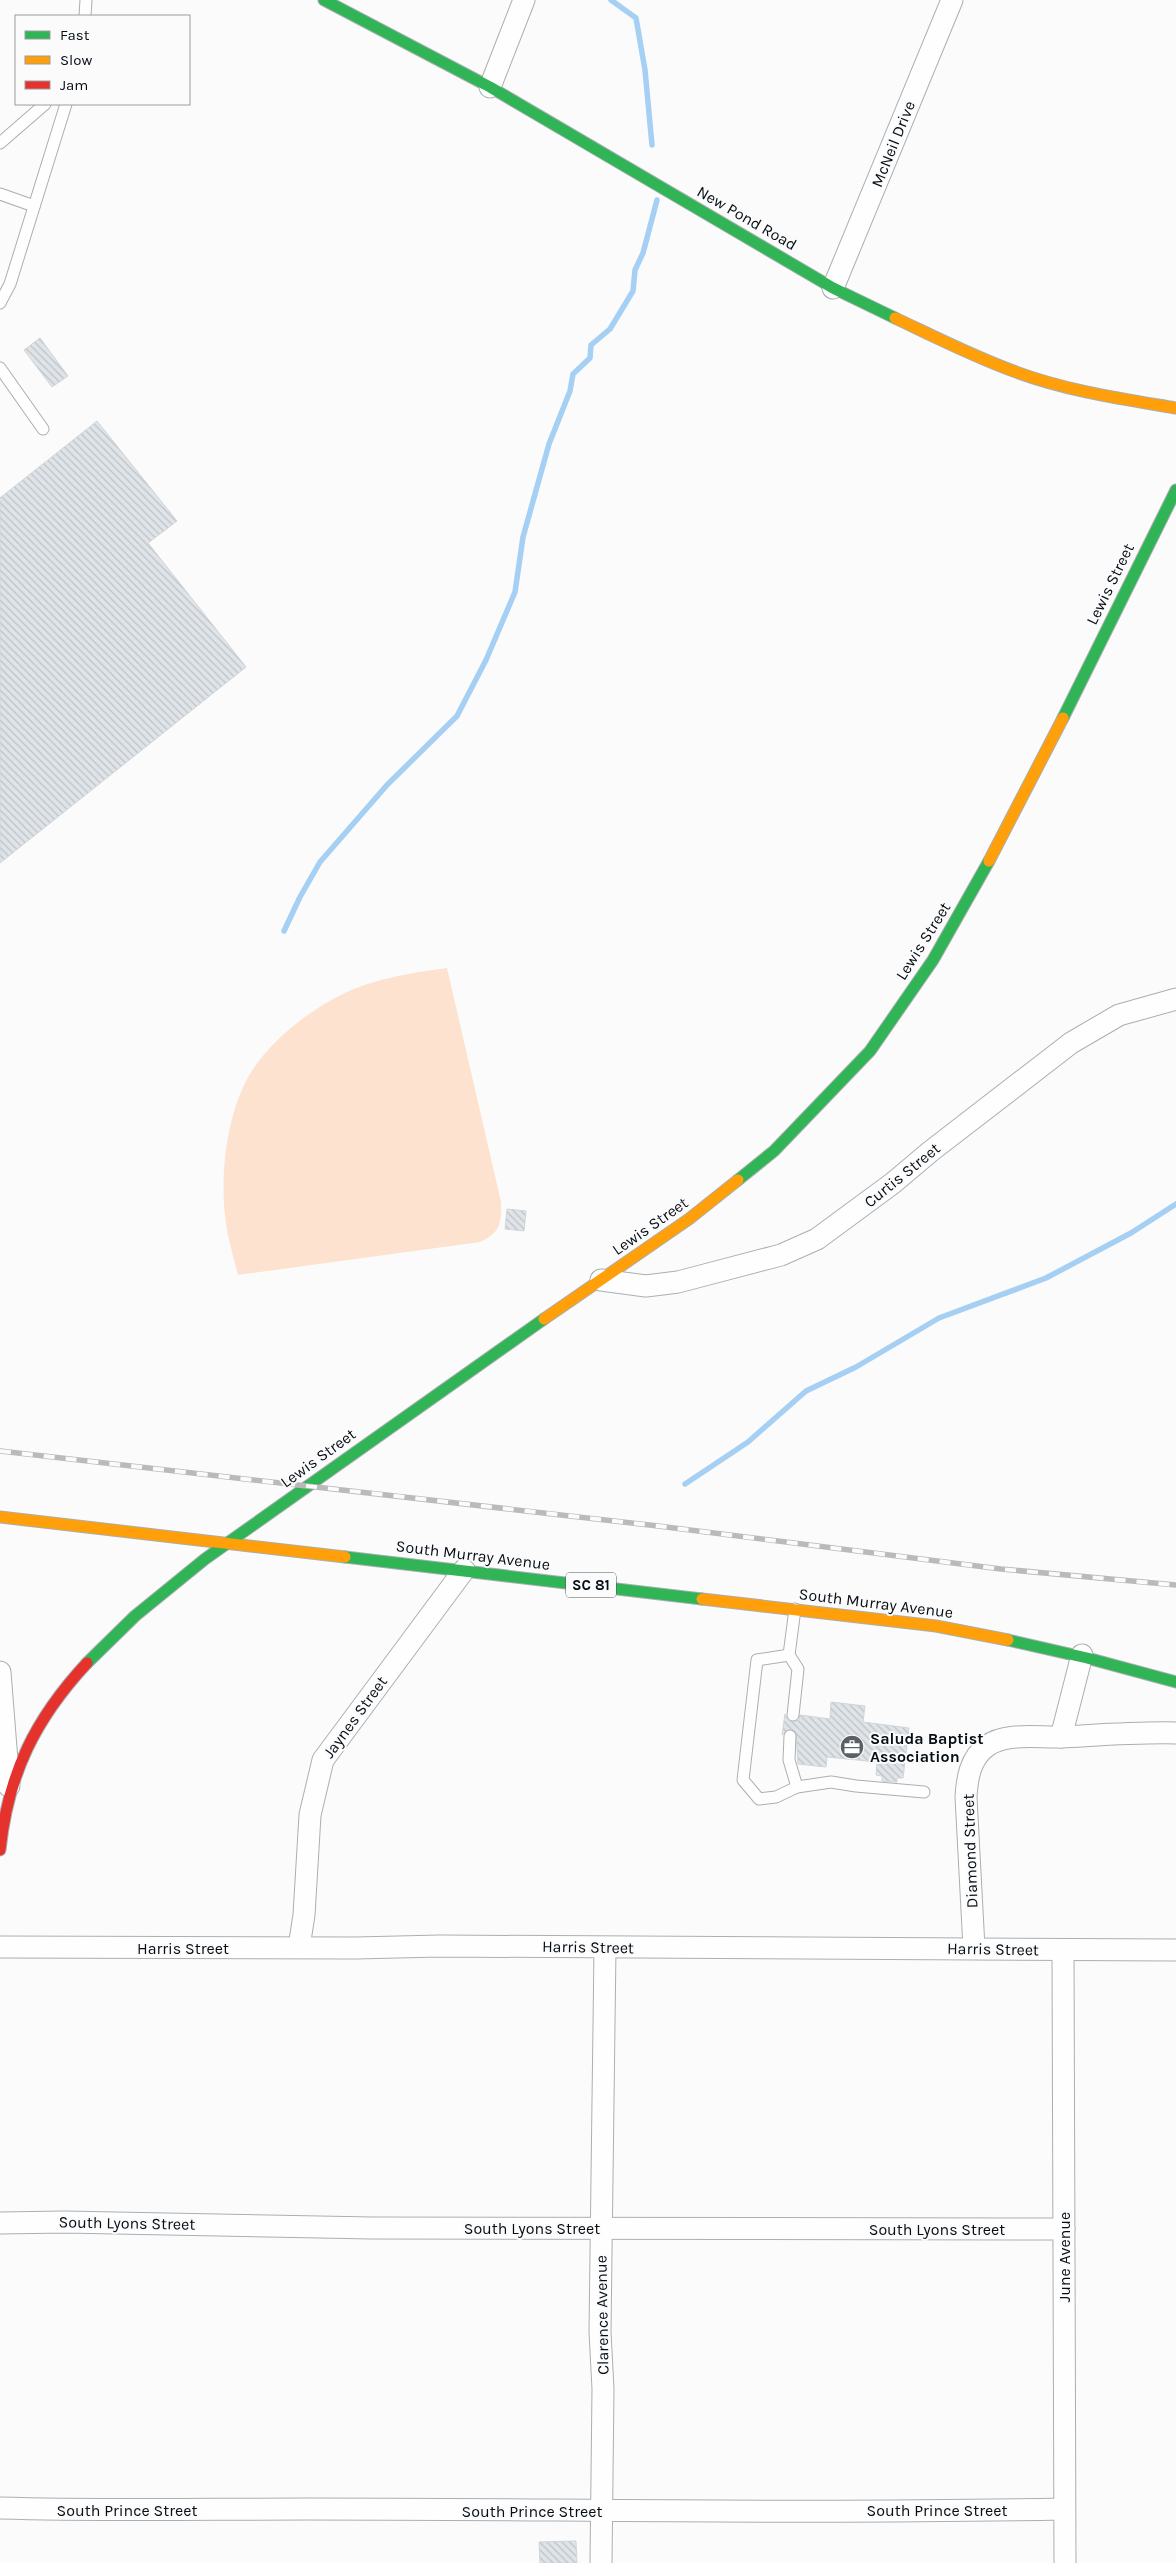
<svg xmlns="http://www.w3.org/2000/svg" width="1176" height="2563" viewBox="0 0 1176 2563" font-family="Karla,sans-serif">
  <defs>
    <pattern id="building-back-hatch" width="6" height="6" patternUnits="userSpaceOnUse" patternTransform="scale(1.25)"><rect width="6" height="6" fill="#dfe4e8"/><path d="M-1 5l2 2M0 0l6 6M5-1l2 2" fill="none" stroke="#bec2c6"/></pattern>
  </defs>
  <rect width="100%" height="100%" fill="#fbfbfb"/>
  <!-- pitch -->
  <path fill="#fce2cf" d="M447 968 501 1202C502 1223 500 1233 480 1242L238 1275C234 1260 230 1245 227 1230 218 1180 226 1103 258 1062 279 1035 308 1012 337 997 371 979 410 973 447 968Z"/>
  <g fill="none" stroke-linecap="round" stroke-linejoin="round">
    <!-- stream -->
    <g stroke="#a5cff3" stroke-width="5.5">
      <polyline points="611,0 636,18 645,70 652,145"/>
      <polyline points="284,931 300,897 320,862 387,785 457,716 486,660 515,592 523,537 549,444 570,391 573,374 590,358 591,345 610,329 633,291 635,270 643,253 657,200"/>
      <polyline points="685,1484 748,1442 806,1391 856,1367 939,1318 1046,1278 1131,1233 1176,1204"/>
    </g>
  </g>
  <!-- building -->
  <g fill="url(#building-back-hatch)" stroke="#d0d5d9">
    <polygon points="40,338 68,376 52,387 24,350"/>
    <polygon points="97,421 177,521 148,543 246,667 0,863 0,498"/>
    <polygon points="507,1209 526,1211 524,1231 505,1229"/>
    <polygon points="831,1702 865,1706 863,1722 909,1728 903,1778 897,1778 897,1782 882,1781 882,1776 876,1775 877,1762 827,1757 826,1767 798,1764 796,1732 790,1729 782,1735 785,1714 788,1721 793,1722 799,1720 800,1715 830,1719"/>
    <polygon points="576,2541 577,2563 540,2563 539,2542"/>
  </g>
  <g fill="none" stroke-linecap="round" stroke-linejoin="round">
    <!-- lane casing -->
    <g stroke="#aaafb3" stroke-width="13">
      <g id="lane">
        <polyline points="85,16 86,0"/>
        <polyline points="0,143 45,104"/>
        <polyline points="0,194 34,206"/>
        <polyline points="0,303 10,284 66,104"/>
        <polyline points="0,368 43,429"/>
        <polyline points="795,1609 789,1655 757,1660 743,1780 759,1799 776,1797 797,1787 831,1782 856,1786 924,1792"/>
        <polyline points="789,1655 798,1669 793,1715"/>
        <polyline points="790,1736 789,1760 797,1787"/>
      </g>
    </g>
    <!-- street casing -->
    <g stroke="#aaafb3" stroke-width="23">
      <g id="street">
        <polyline points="490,87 524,0"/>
        <polyline points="833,288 952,0"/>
        <polyline points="601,1280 646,1286 678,1282 781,1255 817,1239 893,1183 931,1151 1071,1043 1119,1015 1176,999"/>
        <polyline points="0,1672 9,1786"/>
        <polyline points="1061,1737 1082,1655"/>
        <polyline points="0,1947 356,1948 440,1946 1176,1950"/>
        <polyline points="299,1947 304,1915 310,1815 323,1760 464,1570"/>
        <path d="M974 1948 966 1797C967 1779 970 1758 987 1746 1006 1732 1039 1738 1062 1737 1100 1735 1138 1732 1176 1733"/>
        <polyline points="1063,1950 1065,2563"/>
        <polyline points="0,2223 65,2222 372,2228 1064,2229"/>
        <path d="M0 2508C102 2511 203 2509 305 2509 558 2509 811 2514 1064 2509"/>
        <polyline points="601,2563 603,2389 600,2332 605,1948"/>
      </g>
    </g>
    <!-- fast casing -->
    <g stroke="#aaafb3" stroke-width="13">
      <g id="fast">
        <polyline points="324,0 490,87 833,288 895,318"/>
        <polyline points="1063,718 1176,490"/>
        <polyline points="738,1180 774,1151 870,1051 933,960 989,861"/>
        <polyline points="345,1557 702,1599"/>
        <polyline points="1008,1640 1087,1658 1176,1682"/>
        <polyline points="87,1663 135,1616 205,1559 544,1319"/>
      </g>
    </g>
    <!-- slow casing -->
    <g stroke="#aaafb3" stroke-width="13">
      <g id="slow">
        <path d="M895 318C935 337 974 357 1016 372 1067 391 1123 399 1176 408"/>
        <polyline points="989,861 1063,718"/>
        <polyline points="544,1319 689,1219 738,1180"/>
        <polyline points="0,1517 345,1557"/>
        <polyline points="702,1599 936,1626 1008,1640"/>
      </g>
    </g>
    <!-- jam casing -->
    <g stroke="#aaafb3" stroke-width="13">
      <path id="jam" d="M0 1850C8 1774 35 1719 87 1663"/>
    </g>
    <!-- lane -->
    <use href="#lane" stroke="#fefefe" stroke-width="11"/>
    <!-- street -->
    <use href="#street" stroke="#fefefe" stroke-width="21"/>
    <!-- fast -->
    <use href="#fast" stroke="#30b455" stroke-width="11"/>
    <!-- slow -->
    <use href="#slow" stroke="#ff9f0a" stroke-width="11"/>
    <!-- jam -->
    <use href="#jam" stroke="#e5322d" stroke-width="11"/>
    <!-- rail casing -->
    <g stroke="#bababa" stroke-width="5.5">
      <polyline id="rail" points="0,1451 658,1526 1001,1569 1176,1585"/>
    </g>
    <!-- rail -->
    <use href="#rail" stroke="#fbfbfb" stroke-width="4" stroke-dasharray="11" stroke-linecap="butt"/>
  </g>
  <!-- icons -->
  <defs>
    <g id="office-disc" transform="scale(1.25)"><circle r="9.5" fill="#5b6066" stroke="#fbfbfb"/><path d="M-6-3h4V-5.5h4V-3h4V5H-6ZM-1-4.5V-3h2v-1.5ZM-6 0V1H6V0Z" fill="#fff"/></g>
  </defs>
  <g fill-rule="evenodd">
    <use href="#office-disc" x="852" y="1747"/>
  </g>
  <g text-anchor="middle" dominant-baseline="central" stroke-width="4" stroke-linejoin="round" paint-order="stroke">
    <!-- shield labels -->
    <rect fill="#fbfbfb" stroke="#4f545a" stroke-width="1" x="566" y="1572.5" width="50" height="25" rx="4"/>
    <g font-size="15" font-weight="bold" fill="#050d15">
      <text x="591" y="1585">SC 81</text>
    </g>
    <!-- street labels -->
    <g font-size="16" fill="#050d15" stroke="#fbfbfb">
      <text transform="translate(893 144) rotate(-68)">McNeil Drive</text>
      <text transform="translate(747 218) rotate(30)">New Pond Road</text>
      <text transform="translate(1110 584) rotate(-64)">Lewis Street</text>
      <text transform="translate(923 941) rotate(-58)">Lewis Street</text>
      <text transform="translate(902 1175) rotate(-39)">Curtis Street</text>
      <text transform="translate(650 1226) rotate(-35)">Lewis Street</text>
      <text transform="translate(318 1458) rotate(-36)">Lewis Street</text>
      <text transform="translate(473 1555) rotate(7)">South Murray Avenue</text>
      <text transform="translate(876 1603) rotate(7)">South Murray Avenue</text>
      <text transform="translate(355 1717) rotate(-54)">Jaynes Street</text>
      <text transform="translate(970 1851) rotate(-92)">Diamond Street</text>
      <text transform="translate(588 1947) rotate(1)">Harris Street</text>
      <text x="183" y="1948">Harris Street</text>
      <text transform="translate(993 1949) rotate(1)">Harris Street</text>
      <text transform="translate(127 2223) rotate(1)">South Lyons Street</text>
      <text x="532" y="2228">South Lyons Street</text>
      <text x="937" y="2229">South Lyons Street</text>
      <text transform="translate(1064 2257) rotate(-90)">June Avenue</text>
      <text transform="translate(602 2315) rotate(-91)">Clarence Avenue</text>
      <text x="127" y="2510">South Prince Street</text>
      <text x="937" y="2510">South Prince Street</text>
      <text x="532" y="2511">South Prince Street</text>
    </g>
    <!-- poi labels -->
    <g font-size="16" font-weight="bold" fill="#050d15" stroke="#fbfbfb" text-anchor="start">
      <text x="870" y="1738">Saluda Baptist<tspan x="870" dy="18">Association</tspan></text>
    </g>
  </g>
  <!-- legend -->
  <rect x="15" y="15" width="175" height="90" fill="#fbfbfb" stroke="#999c9f"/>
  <rect x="25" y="31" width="25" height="8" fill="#30b455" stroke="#999c9f"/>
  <text x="60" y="40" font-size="15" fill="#050d15">Fast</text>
  <rect x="25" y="56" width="25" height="8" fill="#ff9f0a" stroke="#999c9f"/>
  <text x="60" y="65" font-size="15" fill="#050d15">Slow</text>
  <rect x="25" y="81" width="25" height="8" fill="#e5322d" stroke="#999c9f"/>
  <text x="60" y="90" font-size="15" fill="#050d15">Jam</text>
</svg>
